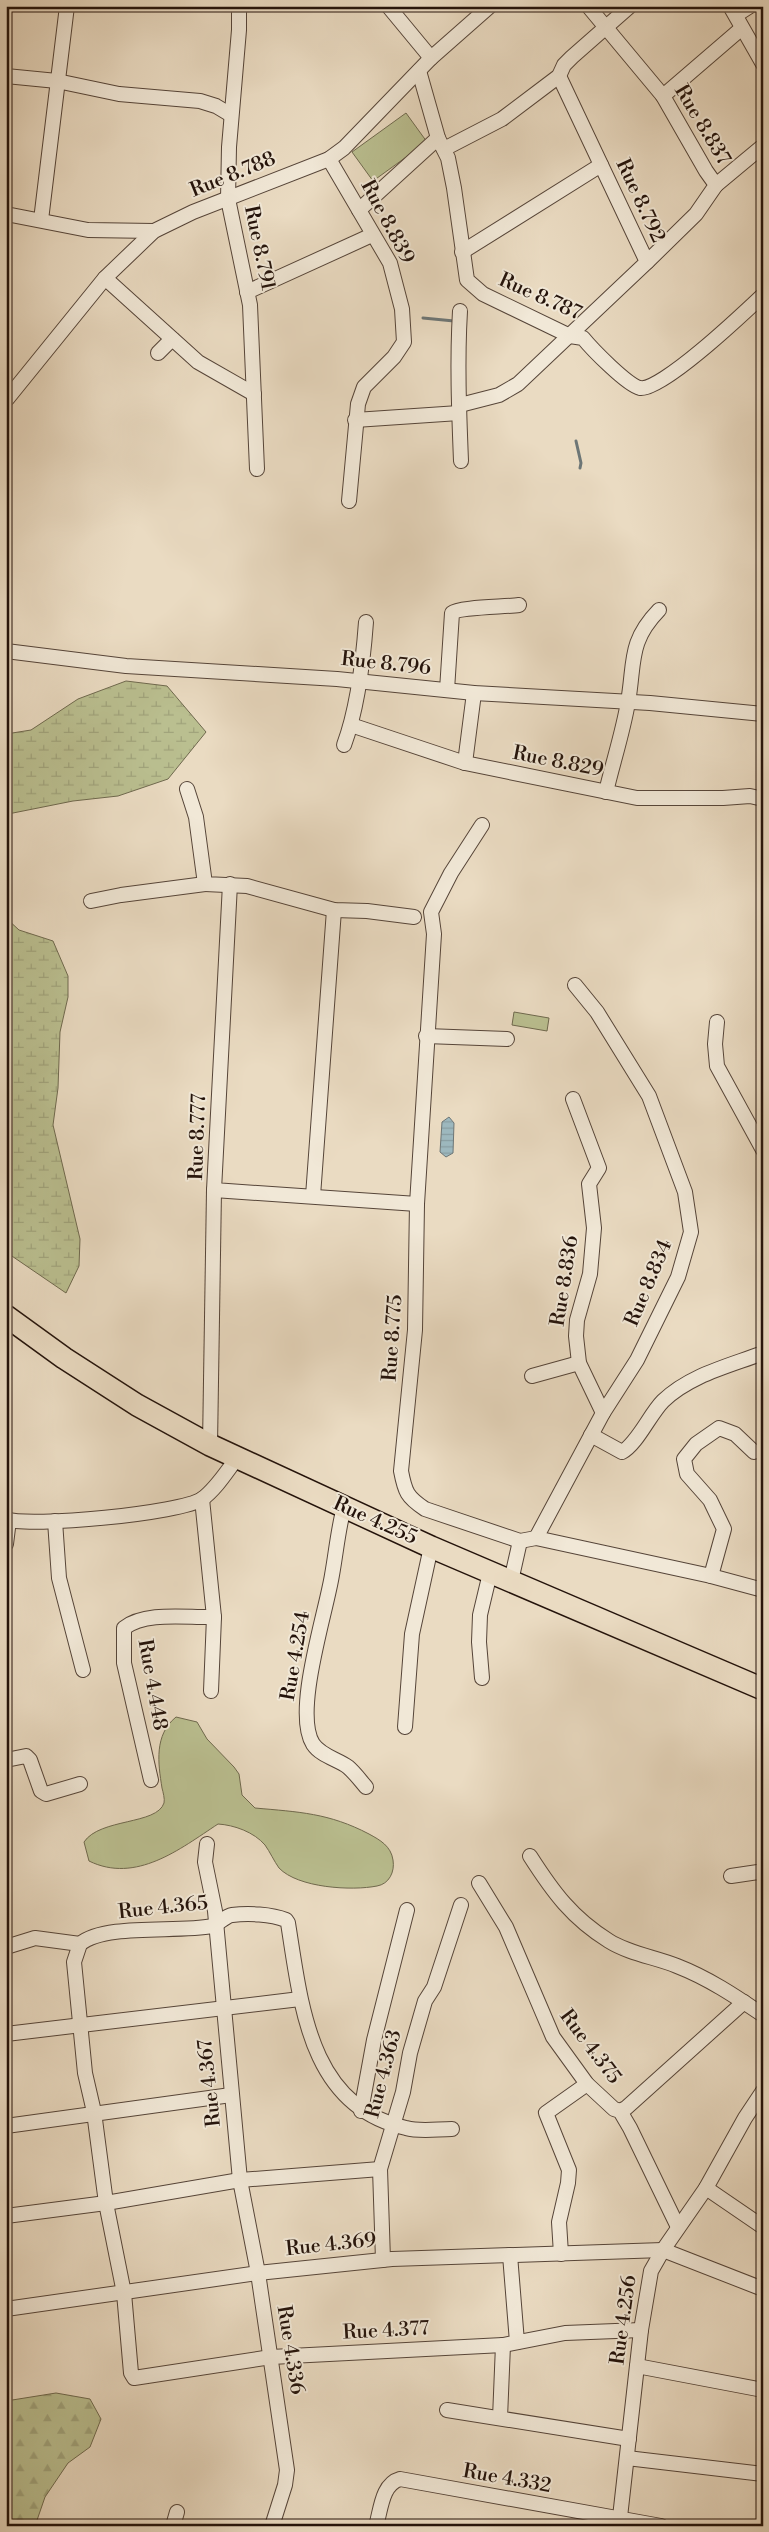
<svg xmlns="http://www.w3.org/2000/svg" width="769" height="2532" viewBox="0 0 769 2532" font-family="'Libre Bodoni',serif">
  <defs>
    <pattern id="forest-firs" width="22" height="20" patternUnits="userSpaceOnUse" patternTransform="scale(1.25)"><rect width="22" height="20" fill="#babf90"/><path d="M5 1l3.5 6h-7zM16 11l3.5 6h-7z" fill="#a0a37b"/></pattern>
    <pattern id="wetland-marsh" width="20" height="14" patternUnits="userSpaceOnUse" patternTransform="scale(1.25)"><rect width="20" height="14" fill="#babf90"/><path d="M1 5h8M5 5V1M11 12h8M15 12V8" fill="none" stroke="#a0a37b"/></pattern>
    <pattern id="water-rules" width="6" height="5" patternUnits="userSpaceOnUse" patternTransform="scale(1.25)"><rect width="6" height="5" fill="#9db8be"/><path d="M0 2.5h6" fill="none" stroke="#879da2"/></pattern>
  </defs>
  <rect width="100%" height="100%" fill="#eadbc2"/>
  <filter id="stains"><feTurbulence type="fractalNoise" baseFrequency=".004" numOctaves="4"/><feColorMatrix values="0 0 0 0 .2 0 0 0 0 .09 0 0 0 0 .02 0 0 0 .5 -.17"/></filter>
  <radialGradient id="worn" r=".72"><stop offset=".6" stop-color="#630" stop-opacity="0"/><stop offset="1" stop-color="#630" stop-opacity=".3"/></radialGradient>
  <!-- grass -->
  <g fill="#babf90" stroke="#6f694e">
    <polygon points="406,113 427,142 373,181 352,152"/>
    <polygon points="514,1012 549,1018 547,1031 512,1025"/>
    <path d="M176 1717 197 1722 207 1739 234 1767 239 1774 242 1795 255 1808C299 1812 329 1813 369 1834 380 1840 391 1846 393 1860 395 1872 389 1884 377 1886 352 1891 298 1888 279 1868 274 1861 270 1852 265 1845 254 1832 234 1825 218 1824 180 1849 136 1884 89 1861L84 1842C100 1818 157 1825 164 1803 165 1799 163 1792 162 1788 158 1763 154 1735 176 1717Z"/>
  </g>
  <!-- forest -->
  <polygon fill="url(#forest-firs)" stroke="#6f694e" points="56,2393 90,2399 101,2419 90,2447 68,2463 45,2497 35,2526 6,2526 6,2401"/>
  <!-- wetland -->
  <g fill="url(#wetland-marsh)" stroke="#6f694e">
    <polygon points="126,681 167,686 206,732 168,779 118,796 73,801 8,814 6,817 6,734 31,730 78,699"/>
    <polygon points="6,918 19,930 53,941 68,976 68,997 60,1032 58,1088 53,1125 80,1239 79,1266 66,1293 6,1252 6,1189 9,1180 6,1131"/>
  </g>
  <!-- water -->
  <polygon fill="url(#water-rules)" stroke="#6d7676" points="449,1117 454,1123 453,1153 446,1157 440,1152 442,1122"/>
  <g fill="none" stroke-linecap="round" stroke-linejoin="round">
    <!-- stream -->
    <g stroke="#6d7676" stroke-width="3">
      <polyline points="423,318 454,321"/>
      <polyline points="576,441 581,463 580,468"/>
    </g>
    <!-- minor casing -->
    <g stroke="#564539" stroke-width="16">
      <g id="minor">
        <polyline points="239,6 239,30 229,147 228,199 250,305 257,469"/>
        <polyline points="388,6 431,58"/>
        <polyline points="588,6 663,96 706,171 716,185 696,214 647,262"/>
        <polyline points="730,6 763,64"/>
        <polyline points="736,15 750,6"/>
        <path d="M419 71 438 138 448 158 454 188 467 280 483 294 570 336 583 338C592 349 627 385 640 388 661 392 745 312 763 295"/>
        <polyline points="6,76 57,81 119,94 200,101 216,106 231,115"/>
        <polyline points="663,96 742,28"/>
        <polyline points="444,149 502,119 559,76 564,65 572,57 630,6"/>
        <polyline points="329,159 390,263 402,309 404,342 394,357 364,387 358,404 349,501"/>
        <polyline points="716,185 763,146"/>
        <polyline points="359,210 438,138"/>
        <polyline points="6,214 88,230 154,231"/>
        <polyline points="41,220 67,6"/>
        <polyline points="462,252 601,165"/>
        <polyline points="105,278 198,362 254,394"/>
        <polyline points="247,292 372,235"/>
        <path d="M460 311C457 361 459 411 461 461"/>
        <polyline points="158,353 172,339"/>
        <polyline points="7,399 105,278 154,231 193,212 329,159 344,148 431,58 490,6"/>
        <polyline points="460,405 499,395 518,384 647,262 559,76"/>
        <polyline points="355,420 459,413"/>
        <polyline points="6,651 126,666 337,679 474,693 650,703 763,714"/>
        <path d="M447 690 452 613C459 607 505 607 519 605"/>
        <polyline points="351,725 465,763 637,798 723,798 750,796 763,799"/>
        <path d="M344 745C358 707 363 663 366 622"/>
        <polyline points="465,763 474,693"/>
        <polyline points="187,789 196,817 205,884 247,886 334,910 367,911 414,917"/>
        <path d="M606 792C613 762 623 732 628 702 635 662 628 642 659 610"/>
        <path d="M482 825 451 873 431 912 434 934 417 1204 415 1330 401 1471C405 1492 407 1497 425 1509L520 1541 536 1538 711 1576 763 1590"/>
        <polyline points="230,884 214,1190 417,1204"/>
        <polyline points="91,901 121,895 205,884"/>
        <polyline points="717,1022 715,1044 717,1066 763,1150"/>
        <polyline points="426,1036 507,1039"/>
        <polyline points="573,1099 599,1168 589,1184 594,1228 590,1274 577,1320 576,1336 579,1363 603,1413"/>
        <polyline points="313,1196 334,910"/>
        <polyline points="532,1376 579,1363"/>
        <path d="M591 1435 622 1452C637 1444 650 1414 663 1401 690 1375 729 1366 763 1353"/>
        <polyline points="210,1445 214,1190"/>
        <path d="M344 1507C338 1530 336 1553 332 1575 326 1613 293 1712 313 1744 321 1756 337 1759 348 1767 354 1772 360 1780 366 1787"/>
        <path d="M6 1519C29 1528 182 1513 202 1499 216 1489 227 1471 237 1458"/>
        <polyline points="55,1521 59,1578 83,1670"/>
        <polyline points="536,1538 603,1413 637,1360 678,1277 691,1232 685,1192 649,1096 597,1012 575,985"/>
        <polyline points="6,1544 9,1520"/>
        <polyline points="711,1576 724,1529 710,1500 687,1474 684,1459 696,1444 719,1428 735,1434 754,1452"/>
        <polyline points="511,1581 520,1541"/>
        <polyline points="482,1678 479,1642 480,1615 490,1573"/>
        <polyline points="211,1691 214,1617"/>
        <polyline points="405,1727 412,1634 431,1547"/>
        <polyline points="6,1760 26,1756 30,1760 41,1791 46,1794 80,1784"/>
        <path d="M151 1780 124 1663V1628C146 1611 187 1618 214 1617L202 1499"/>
        <polyline points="207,1844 205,1862 215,1911 240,2180 380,2169"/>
        <path d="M530 1856C553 1892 572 1918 609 1941 630 1954 655 1957 677 1966 708 1978 735 1996 763 2015"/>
        <polyline points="731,1876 758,1872 763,1875"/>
        <polyline points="479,1883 506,1927 553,2037 587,2084 614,2109 620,2111 630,2128 678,2227"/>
        <polyline points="6,1947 35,1938 80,1944"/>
        <polyline points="6,2034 300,1999"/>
        <polyline points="361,2111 374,2040 407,1910"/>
        <polyline points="620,2111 626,2108 744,2002"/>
        <polyline points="6,2126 231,2095"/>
        <path d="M452 2129C437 2129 420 2132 406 2128 309 2107 301 2004 288 1923L286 1920C271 1914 248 1913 232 1915 225 1916 219 1924 212 1926 178 1933 105 1923 80 1944L74 1962 85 2073 94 2112 106 2203 124 2293 131 2373 134 2378 271 2357 503 2345 565 2333 641 2330"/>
        <polyline points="706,2188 763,2227"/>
        <polyline points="6,2216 106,2203 240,2180 258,2273 287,2470 285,2485 272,2526"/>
        <polyline points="561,2254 559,2222 568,2183 569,2170 546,2113 587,2084"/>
        <polyline points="510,2255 517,2342"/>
        <polyline points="383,2260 380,2169 403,2092 410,2053 425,2001 434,1987 461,1905"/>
        <polyline points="6,2309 258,2273 392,2259 663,2250 763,2289"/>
        <polyline points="637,2366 763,2390"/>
        <polyline points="447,2410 629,2439"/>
        <polyline points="500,2418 503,2345"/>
        <polyline points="627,2458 763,2474"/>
        <polyline points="173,2526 177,2512"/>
        <path d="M376 2526C381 2509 382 2484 400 2479L661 2526"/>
        <polyline points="619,2526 641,2330 651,2271 663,2250 706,2188 745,2118 763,2091"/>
      </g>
    </g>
    <!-- highway casing -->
    <g stroke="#24130b" stroke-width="24">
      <polyline id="highway" points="6,1316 64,1358 137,1405 210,1445 431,1547 763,1689"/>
    </g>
    <!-- minor -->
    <use href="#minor" stroke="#f1e8d7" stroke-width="14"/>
    <!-- highway -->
    <use href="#highway" stroke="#eadbc2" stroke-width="21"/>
  </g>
  <g text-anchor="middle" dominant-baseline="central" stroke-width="4" stroke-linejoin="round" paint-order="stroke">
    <!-- street labels -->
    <g font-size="20" fill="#24130b" stroke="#f1e8d7">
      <text transform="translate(702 125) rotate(59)">Rue 8.837</text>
      <text transform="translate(233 175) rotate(-22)">Rue 8.788</text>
      <text transform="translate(640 201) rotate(65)">Rue 8.792</text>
      <text transform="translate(387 222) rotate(62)">Rue 8.839</text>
      <text transform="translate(259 248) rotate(78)">Rue 8.791</text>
      <text transform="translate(540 297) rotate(24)">Rue 8.787</text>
      <text transform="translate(386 664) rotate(6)">Rue 8.796</text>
      <text transform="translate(558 762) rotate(11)">Rue 8.829</text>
      <text transform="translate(198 1137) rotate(-88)">Rue 8.777</text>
      <text transform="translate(565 1281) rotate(-81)">Rue 8.836</text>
      <text transform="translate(649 1283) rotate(-67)">Rue 8.834</text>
      <text transform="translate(393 1338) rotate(-86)">Rue 8.775</text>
      <text transform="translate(375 1521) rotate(24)">Rue 4.255</text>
      <text transform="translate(296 1656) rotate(-80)">Rue 4.254</text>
      <text transform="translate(152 1685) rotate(80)">Rue 4.448</text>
      <text transform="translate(163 1908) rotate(-6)">Rue 4.365</text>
      <text transform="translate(590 2047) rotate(53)">Rue 4.375</text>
      <text transform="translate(384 2074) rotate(-75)">Rue 4.363</text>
      <text transform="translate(210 2083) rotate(-96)">Rue 4.367</text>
      <text transform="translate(331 2245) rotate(-6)">Rue 4.369</text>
      <text transform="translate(624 2320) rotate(-82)">Rue 4.256</text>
      <text transform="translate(386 2331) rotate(-3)">Rue 4.377</text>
      <text transform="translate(290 2350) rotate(81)">Rue 4.336</text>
      <text transform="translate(507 2479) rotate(10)">Rue 4.332</text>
    </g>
  </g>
  <!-- margin -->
  <rect width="769" height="2532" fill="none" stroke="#eadbc2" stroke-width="25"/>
  <rect x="8" y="8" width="754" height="2517" fill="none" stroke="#24130b" stroke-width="2.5"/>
  <rect x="12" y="12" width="744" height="2507" fill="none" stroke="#24130b"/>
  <rect width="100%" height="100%" filter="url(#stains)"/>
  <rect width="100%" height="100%" fill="url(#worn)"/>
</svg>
